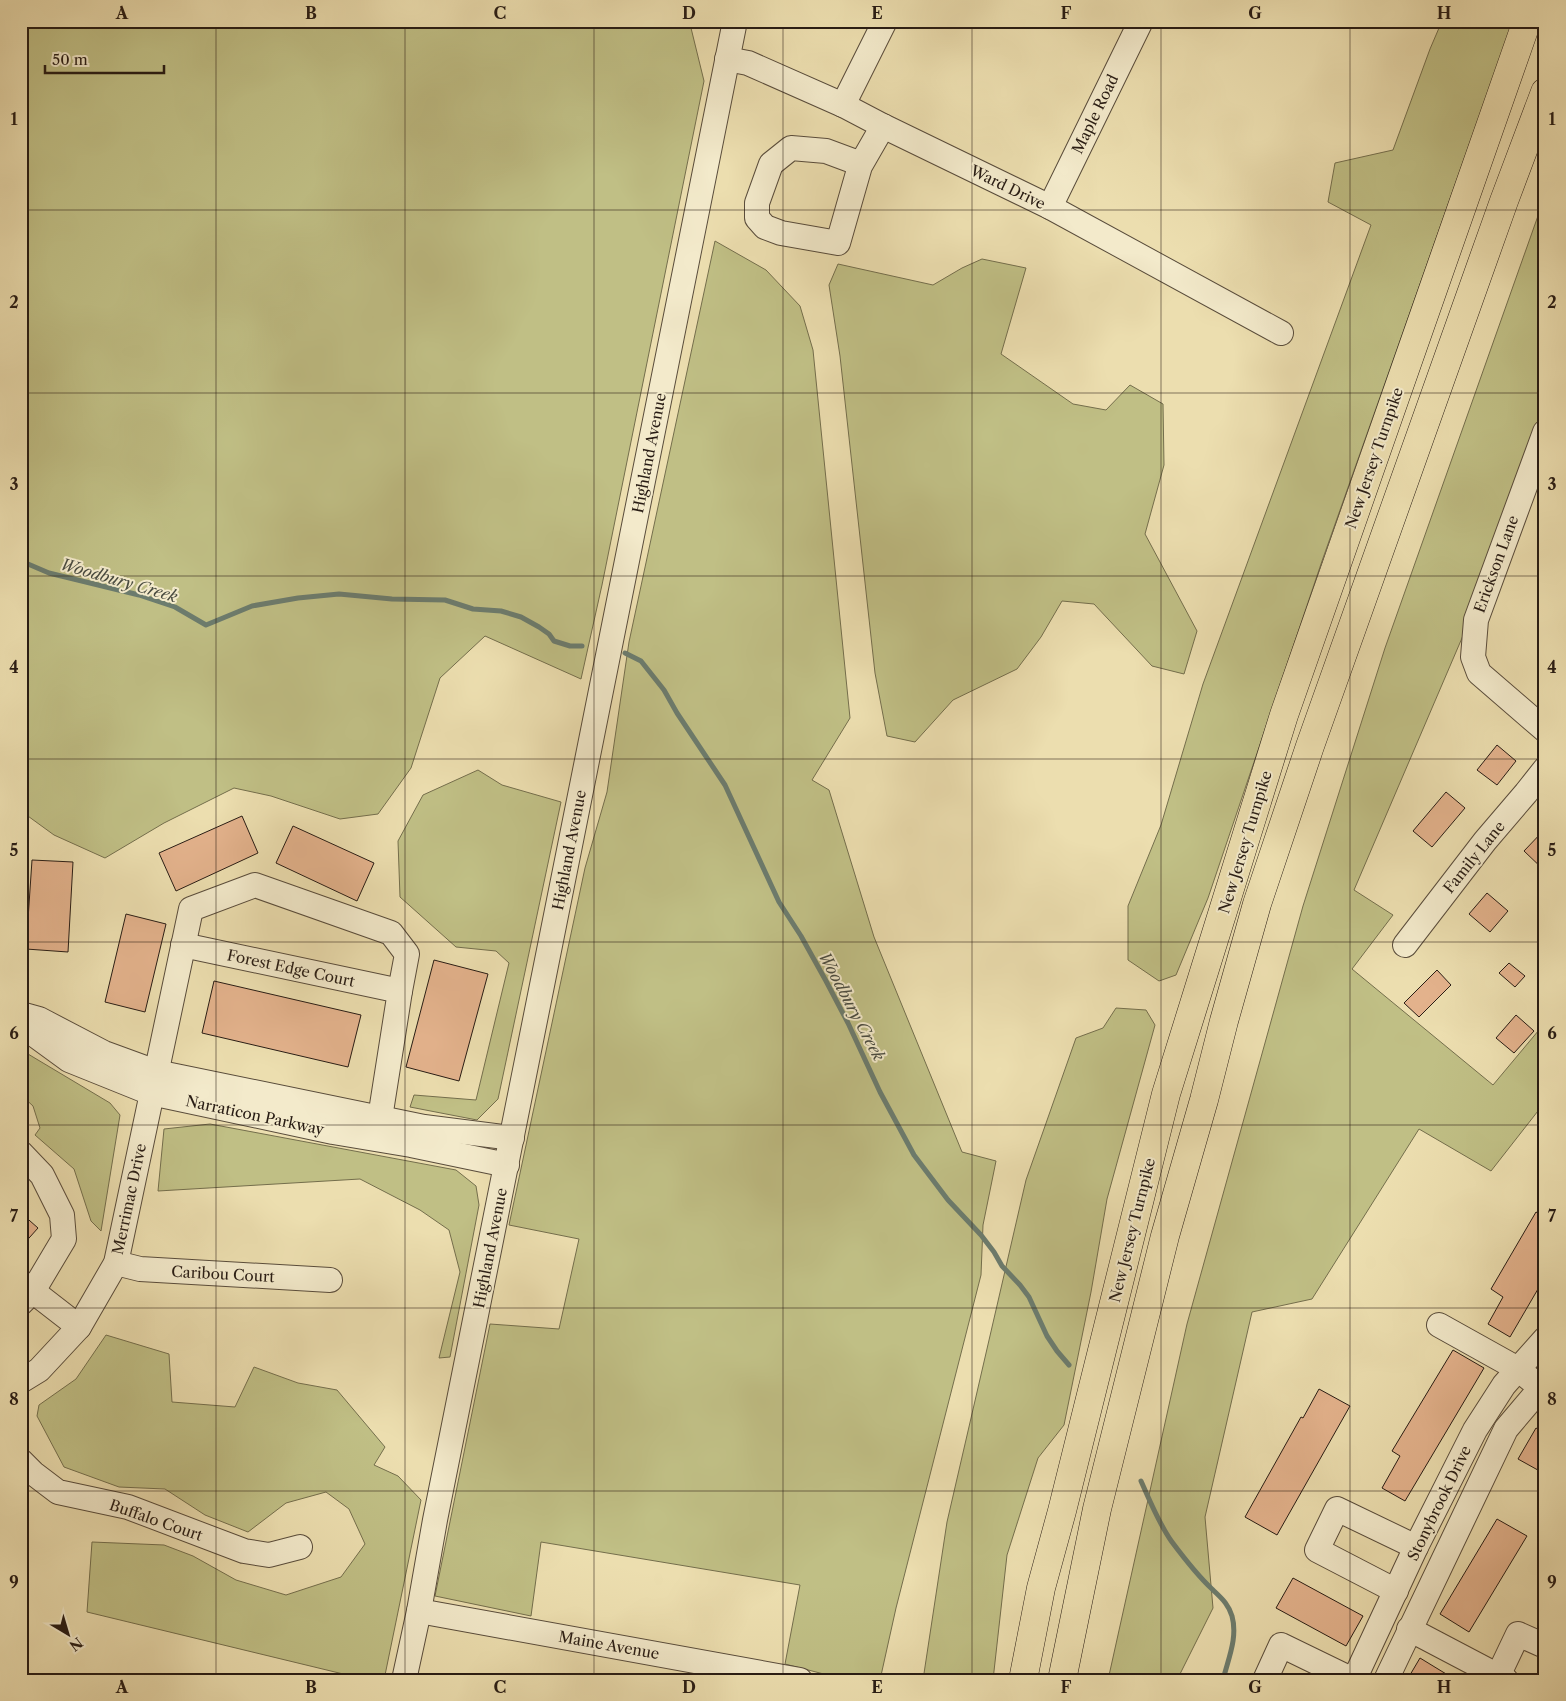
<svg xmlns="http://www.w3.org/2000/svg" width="1566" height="1701" viewBox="0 0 1566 1701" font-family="'Libre Caslon Text',serif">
  <rect width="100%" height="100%" fill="#ecdeaf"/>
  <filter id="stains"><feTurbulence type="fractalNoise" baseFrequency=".004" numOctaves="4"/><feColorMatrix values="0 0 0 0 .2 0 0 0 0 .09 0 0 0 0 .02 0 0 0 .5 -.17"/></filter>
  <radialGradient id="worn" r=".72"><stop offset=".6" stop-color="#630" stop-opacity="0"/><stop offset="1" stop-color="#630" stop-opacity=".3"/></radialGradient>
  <!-- green -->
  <g fill="#c0bf85" stroke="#746e4c">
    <polygon points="21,21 697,21 691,28 704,81 602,585 581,679 485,636 440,678 411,768 378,814 340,819 271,796 234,788 164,823 105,858 54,835 21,811"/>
    <polygon points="1442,21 1513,21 1322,561 1208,898 1176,975 1159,981 1128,960 1128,906 1161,825 1203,684 1371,225 1328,202 1335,163 1393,150 1430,49"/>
    <polygon points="1545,196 1545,432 1492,568 1354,890 1393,915 1352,969 1493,1085 1544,1024 1545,1020 1545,1102 1491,1171 1419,1129 1312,1299 1252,1312 1205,1517 1213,1608 1177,1680 1108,1680 1187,1324 1303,906 1385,648"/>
    <polygon points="715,241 766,270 800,306 813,350 850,718 812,780 829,790 874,937 962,1152 996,1161 983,1225 981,1275 896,1608 880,1680 847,1680 785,1664 800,1585 541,1542 531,1616 435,1596 490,1324 559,1329 579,1239 509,1225 585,868 607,792 629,642"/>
    <polygon points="982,259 1026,268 1001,354 1073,404 1106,410 1130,385 1163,404 1164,465 1145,534 1197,631 1184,674 1152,666 1094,604 1062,601 1041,637 1017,669 953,700 915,742 887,736 875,673 840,356 829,285 838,264 933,285 962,268"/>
    <polygon points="478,770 502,785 561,802 498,1099 477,1120 410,1107 414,1095 476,1100 509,963 496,951 456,947 400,897 398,841 423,795"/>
    <polygon points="1116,1008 1146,1010 1155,1025 1107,1199 1091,1292 1064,1425 1038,1458 1007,1555 993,1680 923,1680 947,1522 1026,1180 1076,1038 1103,1028"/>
    <polygon points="28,1054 110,1103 120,1115 101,1231 91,1221 74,1169 35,1135 40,1128 33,1106 21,1095 21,1060"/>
    <polygon points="210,1124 456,1170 476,1186 479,1205 450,1357 439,1358 460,1272 449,1230 420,1210 360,1179 158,1191 164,1129"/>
    <polygon points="106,1335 169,1354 172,1402 235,1407 254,1367 298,1383 337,1390 385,1447 374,1465 398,1476 421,1500 384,1680 368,1680 87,1612 92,1542 164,1545 193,1556 236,1580 286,1595 341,1577 365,1544 349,1509 326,1492 286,1503 248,1532 205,1515 165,1489 119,1487 64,1467 37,1416 39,1405 76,1379"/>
  </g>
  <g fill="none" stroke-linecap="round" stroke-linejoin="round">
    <!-- stream -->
    <g stroke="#6c7c6e" stroke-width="5">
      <polyline points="21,561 49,573 139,595 175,607 206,625 252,606 298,598 339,594 392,599 445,600 473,609 501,611 521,617 539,627 549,634 554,641 570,646 582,646"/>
      <polyline points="625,653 641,661 664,690 677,713 725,785 779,902 801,936 826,981 848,1023 880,1092 914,1155 948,1200 981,1235 994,1252 1002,1266 1020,1285 1029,1297 1047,1336 1057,1351 1069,1365"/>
      <path d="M1141 1481C1150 1501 1159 1524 1172 1542 1184 1558 1198 1576 1212 1589 1221 1598 1228 1603 1232 1616 1238 1638 1228 1659 1223 1680"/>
    </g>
  </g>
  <!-- building -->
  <g fill="#e3b28c" stroke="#281c14">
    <polygon points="1497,745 1516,761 1497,785 1477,770"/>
    <polygon points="1446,792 1465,808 1432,847 1413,831"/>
    <polygon points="242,816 258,853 176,891 159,853"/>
    <polygon points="293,826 374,863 357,901 276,863"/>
    <polygon points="1545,829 1545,871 1524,851"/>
    <polygon points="32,860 73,862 68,952 26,949"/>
    <polygon points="1487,893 1508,911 1490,932 1469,914"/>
    <polygon points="126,914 166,924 145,1012 105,1002"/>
    <polygon points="434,960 488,974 459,1081 406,1067"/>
    <polygon points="1509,963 1525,976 1515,987 1499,973"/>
    <polygon points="1437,970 1451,985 1419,1017 1404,1003"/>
    <polygon points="214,981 361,1015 348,1067 202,1033"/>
    <polygon points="1516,1015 1534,1031 1514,1053 1496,1038"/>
    <polygon points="1536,1212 1545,1217 1545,1277 1510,1337 1488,1324 1503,1297 1491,1289"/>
    <polygon points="21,1213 38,1228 21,1247"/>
    <polygon points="1453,1350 1484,1368 1405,1501 1382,1488 1400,1456 1392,1451"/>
    <polygon points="1319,1389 1350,1406 1277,1535 1245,1517 1301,1417 1303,1418"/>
    <polygon points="1536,1428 1545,1433 1545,1474 1518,1459"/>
    <polygon points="1497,1519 1527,1536 1469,1632 1440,1614"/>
    <polygon points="1293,1578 1363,1616 1346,1646 1276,1608"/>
    <polygon points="1420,1658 1456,1680 1407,1680"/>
  </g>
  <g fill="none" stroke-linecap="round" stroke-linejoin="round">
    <!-- minor casing -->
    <g stroke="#594c3b" stroke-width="26">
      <g id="minor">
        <polyline points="727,59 748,63 843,105 883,126 1050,207 1281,333"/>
        <polyline points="843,105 885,21"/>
        <polyline points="861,164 826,151 791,148 771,164 757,203 757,218 765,227 781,233 838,243 860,166 883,126"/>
        <polyline points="1050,207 1141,21"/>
        <polyline points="1545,432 1476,620 1473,657 1479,673 1545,730"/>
        <polyline points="183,945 400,991"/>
        <polyline points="1405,945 1485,841 1526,793 1545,769"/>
        <polyline points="21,1014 39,1019 104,1053 156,1072 424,1127 512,1138"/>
        <polyline points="21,1020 26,1028 32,1033 69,1060 151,1093 333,1132 411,1145 507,1165"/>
        <polyline points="21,1153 42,1175 62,1215 64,1239 33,1291 21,1303"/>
        <polyline points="116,1263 140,1269 330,1280"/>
        <polyline points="21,1282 79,1327"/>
        <polyline points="1439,1325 1518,1369 1530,1379"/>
        <polyline points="21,1381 39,1370 79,1327 116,1263 191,909 255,885 391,933 407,954 400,991 380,1118"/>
        <polyline points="21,1461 33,1473 58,1492 128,1507 244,1551 269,1555 300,1547"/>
        <polyline points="1396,1591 1317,1550 1337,1509 1416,1547"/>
        <polyline points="419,1611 800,1680"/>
        <polyline points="1409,1629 1506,1680"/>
        <polyline points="1498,1676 1518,1634 1545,1646"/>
        <polyline points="404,1680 419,1611 435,1520 735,21"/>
        <polyline points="1265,1680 1281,1645 1353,1680"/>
        <polyline points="1354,1680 1416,1547 1475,1430 1504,1385 1545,1339"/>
        <polyline points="1386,1680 1506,1429 1545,1383"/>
      </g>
    </g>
    <!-- highway casing -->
    <g stroke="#281c14" stroke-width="29">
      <g id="highway">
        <polyline points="1023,1680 1041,1588 1062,1511 1166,1094 1284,715 1527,21"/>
        <polyline points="1062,1680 1097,1509 1165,1236 1204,1100 1224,1021 1257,904 1310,746 1504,201 1545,92"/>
      </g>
    </g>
    <!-- minor -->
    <use href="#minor" stroke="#f3eacb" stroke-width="24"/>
    <!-- highway -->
    <use href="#highway" stroke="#ecdeaf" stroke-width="28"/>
  </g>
  <!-- grid -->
  <path fill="none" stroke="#281c14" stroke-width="1" stroke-opacity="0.55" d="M216 21V1680M405 21V1680M594 21V1680M783 21V1680M972 21V1680M1161 21V1680M1350 21V1680M21 210H1545M21 393H1545M21 576H1545M21 759H1545M21 942H1545M21 1125H1545M21 1308H1545M21 1491H1545"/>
  <g text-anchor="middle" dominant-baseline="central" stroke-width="4" stroke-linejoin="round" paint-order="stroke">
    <!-- street labels -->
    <g font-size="15" fill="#281c14" stroke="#f3eacb">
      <text transform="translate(1095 114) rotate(-64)">Maple Road</text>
      <text transform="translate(1008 187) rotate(26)">Ward Drive</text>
      <text transform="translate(649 453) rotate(-79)">Highland Avenue</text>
      <text transform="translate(1374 458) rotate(-71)">New Jersey Turnpike</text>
      <text transform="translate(1496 564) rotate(-70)">Erickson Lane</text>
      <text transform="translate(1245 842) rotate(-73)">New Jersey Turnpike</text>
      <text transform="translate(569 850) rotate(-79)">Highland Avenue</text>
      <text transform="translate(1474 857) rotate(-51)">Family Lane</text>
      <text transform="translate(291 968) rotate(12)">Forest Edge Court</text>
      <text transform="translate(255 1115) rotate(12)">Narraticon Parkway</text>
      <text transform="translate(129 1199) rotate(-78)">Merrimac Drive</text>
      <text transform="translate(1132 1230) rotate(-76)">New Jersey Turnpike</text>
      <text transform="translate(490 1248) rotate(-79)">Highland Avenue</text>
      <text transform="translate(223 1274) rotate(3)">Caribou Court</text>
      <text transform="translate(1439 1503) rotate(-64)">Stonybrook Drive</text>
      <text transform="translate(156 1520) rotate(19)">Buffalo Court</text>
      <text transform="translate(609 1645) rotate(10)">Maine Avenue</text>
    </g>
    <!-- water labels -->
    <g font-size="16" font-style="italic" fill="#4a4c41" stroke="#f3eacb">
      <text transform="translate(119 580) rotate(16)">Woodbury Creek</text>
      <text transform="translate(852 1006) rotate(62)">Woodbury Creek</text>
    </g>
  </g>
  <!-- margin -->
  <rect width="1566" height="1701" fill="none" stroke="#ecdeaf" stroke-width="55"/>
  <!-- north arrow -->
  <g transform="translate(68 1634) rotate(142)" stroke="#f3eacb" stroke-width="4" paint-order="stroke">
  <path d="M0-4L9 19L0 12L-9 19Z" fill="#281c14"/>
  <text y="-8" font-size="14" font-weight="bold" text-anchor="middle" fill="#281c14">N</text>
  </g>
  <!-- scale -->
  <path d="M45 65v8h119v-8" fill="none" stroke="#281c14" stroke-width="2.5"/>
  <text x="52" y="65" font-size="15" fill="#281c14" stroke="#f3eacb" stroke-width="4" paint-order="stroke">50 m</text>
  <rect x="28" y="28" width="1510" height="1646" fill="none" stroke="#281c14" stroke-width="2"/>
  <g font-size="16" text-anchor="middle" font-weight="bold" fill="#281c14">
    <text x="122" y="19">A</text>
    <text x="311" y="19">B</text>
    <text x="500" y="19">C</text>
    <text x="689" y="19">D</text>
    <text x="877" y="19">E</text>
    <text x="1066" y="19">F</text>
    <text x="1255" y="19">G</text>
    <text x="1444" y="19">H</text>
    <text x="14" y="125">1</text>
    <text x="1552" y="125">1</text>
    <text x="14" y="308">2</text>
    <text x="1552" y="308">2</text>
    <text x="14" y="490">3</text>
    <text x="1552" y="490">3</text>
    <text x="14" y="673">4</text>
    <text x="1552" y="673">4</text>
    <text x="14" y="856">5</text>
    <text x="1552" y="856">5</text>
    <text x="14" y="1039">6</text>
    <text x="1552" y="1039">6</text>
    <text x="14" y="1222">7</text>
    <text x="1552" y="1222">7</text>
    <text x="14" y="1405">8</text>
    <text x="1552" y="1405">8</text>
    <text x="14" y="1588">9</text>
    <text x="1552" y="1588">9</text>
    <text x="122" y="1693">A</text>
    <text x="311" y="1693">B</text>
    <text x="500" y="1693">C</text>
    <text x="689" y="1693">D</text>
    <text x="877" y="1693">E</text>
    <text x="1066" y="1693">F</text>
    <text x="1255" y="1693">G</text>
    <text x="1444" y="1693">H</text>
  </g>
  <rect width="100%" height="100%" filter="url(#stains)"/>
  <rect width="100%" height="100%" fill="url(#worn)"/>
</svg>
